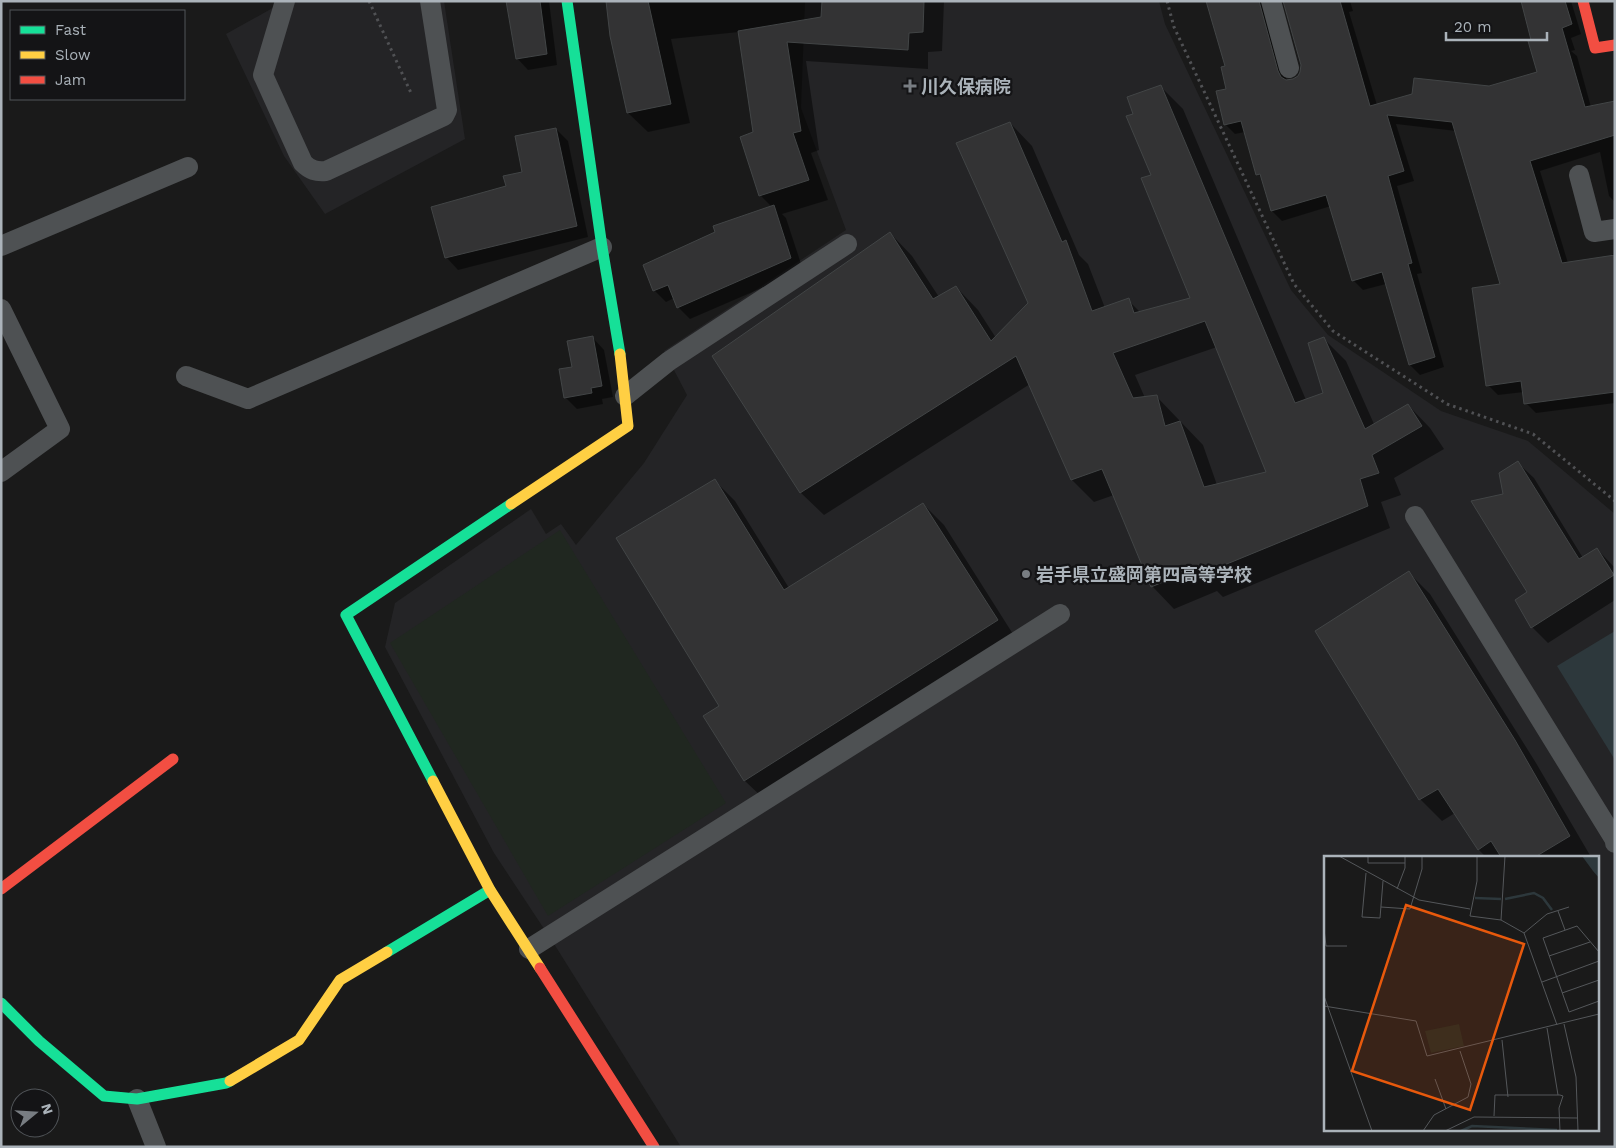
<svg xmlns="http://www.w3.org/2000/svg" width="1616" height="1148" viewBox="0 0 1616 1148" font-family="'Work Sans','Noto Sans JP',sans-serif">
  <rect width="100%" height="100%" fill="#1a1a1a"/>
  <!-- built -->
  <g fill="#242426" fill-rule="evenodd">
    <polygon points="276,1 444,1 465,139 325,214 284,156 226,34 278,5"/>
    <path d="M805 1H1159L1165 24 1291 290 1328 335 1441 411 1528 441 1615 514V1147H681L556 947 494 853 385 647 395 603 531 509 546 534 561 524 576 545 644 463 687 395 664 351 846 230 801 108ZM1325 857H1597V1129H1325Z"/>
  </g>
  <!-- grass -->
  <polygon fill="#202720" points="560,530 726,803 548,916 390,643"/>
  <!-- water -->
  <polygon fill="#2d383c" points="1615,631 1615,760 1557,666"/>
  <!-- shadow -->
  <g fill="#0007" fill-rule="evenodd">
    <polygon points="508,1 549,1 557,65 528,70 517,58"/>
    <polygon points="608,1 944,1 942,51 928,52 928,69 806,61 819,150 811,153 828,200 782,214 786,218 803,270 690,319 678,307 674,298 666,302 654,290 772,207 760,195 755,133 739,32 671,39 690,123 648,132 628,113 611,35"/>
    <polygon points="1206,1 1275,1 1269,15 1287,81 1292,81 1299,77 1302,72 1302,65 1285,1 1350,1 1353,11 1349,12 1377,105 1489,87 1539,73 1523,1 1571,1 1581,34 1571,38 1575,50 1571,51 1577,56 1591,107 1615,102 1615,202 1609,196 1600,152 1540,171 1568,263 1612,257 1612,254 1615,254 1615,403 1536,413 1526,403 1524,392 1498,395 1488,385 1502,285 1456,131 1396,124 1414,181 1397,186 1422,273 1417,274 1444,367 1420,375 1410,365 1386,284 1363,290 1353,280 1331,206 1282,221 1272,211 1263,179 1258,174 1245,132 1235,134 1225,124 1226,67"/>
    <path d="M1160 86 1183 109 1306 400 1324 394V339L1346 361 1374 424 1408 405 1430 428 1444 449 1394 478 1401 495 1381 502 1390 528 1223 597 1217 591 1174 609 1152 586 1114 495 1094 502 1072 480 1030 384 824 515 801 493 714 356 890 233 912 256 939 297 956 287 978 310 996 338 1029 304 1010 123 1032 146 1079 255 1088 264 1105 308 1128 300 1141 313 1192 298 1135 115ZM1217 347 1268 473 1217 485 1203 445 1156 396 1145 398 1135 375Z"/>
    <polygon points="556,129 568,141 588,237 458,270 447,258 507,187 524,173"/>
    <polygon points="593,338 604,350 613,397 602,399 603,404 577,409 565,397 573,368"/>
    <polygon points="1518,463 1534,478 1583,558 1597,549 1615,568 1615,600 1548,643 1532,627 1516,600 1529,593 1504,495"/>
    <polygon points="714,480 735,501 789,588 923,504 944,525 1018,642 766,801 745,781 705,716 721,706"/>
    <polygon points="1409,573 1430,594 1536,763 1591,857 1486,857 1479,850 1455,813 1442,821 1420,799 1316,632"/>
  </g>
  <!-- building -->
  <g fill="#333334" stroke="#424546" fill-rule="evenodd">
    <polygon points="506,1 540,1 547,54 516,59"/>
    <polygon points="606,1 648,1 671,104 627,113 610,36"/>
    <polygon points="822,1 924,1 923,32 909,33 908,50 787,42 801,131 793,133 809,180 759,196 740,137 753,132 738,31 821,17"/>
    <polygon points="1206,1 1259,1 1278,71 1281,77 1286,80 1293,79 1298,76 1300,72 1301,65 1283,1 1340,1 1370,106 1412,94 1414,78 1489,86 1537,72 1528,41 1531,40 1521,1 1565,1 1572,24 1562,28 1585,107 1615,101 1615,135 1530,161 1562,263 1615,255 1615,392 1524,404 1521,381 1486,386 1472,288 1500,284 1452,122 1387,115 1404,171 1388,176 1412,263 1408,264 1435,357 1409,365 1382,272 1352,281 1326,195 1271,211 1260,174 1256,175 1241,121 1224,125 1216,91 1226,89 1221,67 1225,66"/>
    <path d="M1161 85 1295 403 1323 393 1308 343 1324 337 1365 429 1408 404 1422 426 1372 455 1379 473 1360 479 1368 506 1200 575 1197 568 1151 587 1102 469 1071 480 1016 356 800 493 712 356 890 232 933 299 956 286 991 341 1028 303 956 143 1010 122 1062 242 1066 240 1092 311 1129 298 1134 313 1190 298 1141 178 1151 175 1126 116 1133 114 1127 97ZM1205 321 1266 472 1204 487 1180 421 1165 426 1157 395 1133 398 1113 353Z"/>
    <polygon points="556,128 577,226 445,258 431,207 506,186 503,176 522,172 515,136"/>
    <polygon points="774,205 791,258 677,308 668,285 653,291 643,265 715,232 713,226"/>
    <polygon points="593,336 602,386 591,388 592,393 564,398 559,369 572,367 567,341"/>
    <polygon points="1518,461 1579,559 1597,548 1614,575 1531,628 1515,600 1527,592 1471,501 1503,494 1499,473"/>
    <polygon points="715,479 784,590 923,503 998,620 744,781 703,716 719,706 616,538"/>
    <polygon points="1409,571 1515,740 1570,836 1535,857 1501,857 1491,841 1478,850 1438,789 1419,800 1315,631"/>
  </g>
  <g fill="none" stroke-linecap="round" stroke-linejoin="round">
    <!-- path -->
    <g stroke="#505154" stroke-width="3" stroke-dasharray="2.5 4" stroke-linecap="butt">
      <polyline points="369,1 411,93"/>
      <polyline points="1167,1 1174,27 1294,284 1333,331 1447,404 1533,434 1615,501"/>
    </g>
    <!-- lane -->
    <g stroke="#4e5153" stroke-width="20">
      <path d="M285 1 263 75 303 163C310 170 316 172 326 171L444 116 447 110 430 1"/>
      <polyline points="1271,1 1289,68"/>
      <polyline points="1579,175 1594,232 1615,229"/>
      <polyline points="1,246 188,167"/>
      <polyline points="1,309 60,429 1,472"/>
      <polyline points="186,376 248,399 602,247"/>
      <polyline points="625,396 669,361 847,244"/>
      <polyline points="1415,516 1615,840 1615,843"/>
      <polyline points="529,949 1060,614"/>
      <polyline points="137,1099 156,1147"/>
    </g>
    <!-- fast -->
    <g stroke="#16e098" stroke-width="11">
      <polyline points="567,1 602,247 620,354"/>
      <polyline points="433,781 346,615 511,504"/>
      <polyline points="387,952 490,890"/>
      <polyline points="1,1003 39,1041 104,1096 137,1099 226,1083 230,1081"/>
    </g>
    <!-- slow -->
    <g stroke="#ffcf43" stroke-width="11">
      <polyline points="511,504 628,426 620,354"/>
      <polyline points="433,781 490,890 540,968"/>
      <polyline points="230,1081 299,1040 340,980 387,952"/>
    </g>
    <!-- jam -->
    <g stroke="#f24e42" stroke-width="11">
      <polyline points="1583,1 1595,48 1615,45"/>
      <polyline points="1,889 173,759"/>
      <polyline points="540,968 654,1147"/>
    </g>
  </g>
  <!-- markers -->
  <g fill="#787d82" stroke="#141416" stroke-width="2">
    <path d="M907.5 78.5h5v5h5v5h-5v5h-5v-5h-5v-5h5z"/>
    <circle cx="1026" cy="574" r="5"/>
  </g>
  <g text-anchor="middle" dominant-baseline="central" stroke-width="4.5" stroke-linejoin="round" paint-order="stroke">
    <!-- poi labels -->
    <g font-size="18" font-weight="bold" fill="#abb3ba" stroke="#141416" text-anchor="start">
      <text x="921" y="86">川久保病院</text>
      <text x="1036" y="574">岩手県立盛岡第四高等学校</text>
    </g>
  </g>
  <!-- overview -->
  <g transform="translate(1324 856)">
    <rect width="275" height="275" fill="#1a1a1a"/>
    <path d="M135 168 140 190 107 197 101 175Z" fill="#202720"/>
    <path d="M258 0H275V22L269 15Z" fill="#2d383c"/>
    <path fill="none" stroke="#2d383c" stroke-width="2.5" d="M151 42 177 43M181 43 210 37 219 42 228 54M137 275 148 270 233 274"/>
    <path fill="none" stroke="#54575a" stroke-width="1" d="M15 0 95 44 146 53M44 0V7H81M153 0V25L146 60 177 64M181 0 177 64 200 77 233 169M42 17 38 61 56 62 59 25M73 33 81 12V0M57 51 86 53 98 13V0M234 55 241 74M0 73 2 90H23M200 77 223 58 245 51M275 96 253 70 219 82 245 156 275 145M225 100 266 86M218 126 275 105M238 137 275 124M0 140 48 275M0 150 92 165 103 200 275 158M240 168 252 221 254 275M223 172 234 239M178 184 184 241M111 223 122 253M170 260 171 239H236L239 240 235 252 236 275M99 275 110 259 144 241 147 228 136 195M121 275 150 261 254 262"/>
    <path fill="#e8590c" fill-opacity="0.15" stroke="#e8590c" stroke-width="2.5" d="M82 49 200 88 146 254 28 215Z"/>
    <rect width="275" height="275" fill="none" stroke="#abb3ba" stroke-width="2.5"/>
  </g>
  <!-- border -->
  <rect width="1616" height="1148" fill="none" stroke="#abb3ba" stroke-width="5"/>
  <!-- legend -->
  <rect x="10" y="10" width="175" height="90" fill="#141416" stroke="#505458"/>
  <rect x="20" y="26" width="25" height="8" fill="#16e098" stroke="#505458"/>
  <text x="55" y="35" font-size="15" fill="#abb3ba">Fast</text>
  <rect x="20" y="51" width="25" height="8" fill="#ffcf43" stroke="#505458"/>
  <text x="55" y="60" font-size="15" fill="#abb3ba">Slow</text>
  <rect x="20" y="76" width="25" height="8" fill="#f24e42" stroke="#505458"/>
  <text x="55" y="85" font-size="15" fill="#abb3ba">Jam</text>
  <!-- north arrow -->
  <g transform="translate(35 1113) rotate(72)"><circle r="24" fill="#141416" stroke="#505458"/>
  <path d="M0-4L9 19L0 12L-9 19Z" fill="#787d82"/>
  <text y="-8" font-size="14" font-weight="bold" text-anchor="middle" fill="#abb3ba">N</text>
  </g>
  <!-- scale -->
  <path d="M1446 32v8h101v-8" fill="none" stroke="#abb3ba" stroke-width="2.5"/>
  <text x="1454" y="32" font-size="15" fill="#abb3ba" stroke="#141416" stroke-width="4" paint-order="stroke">20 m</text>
</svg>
